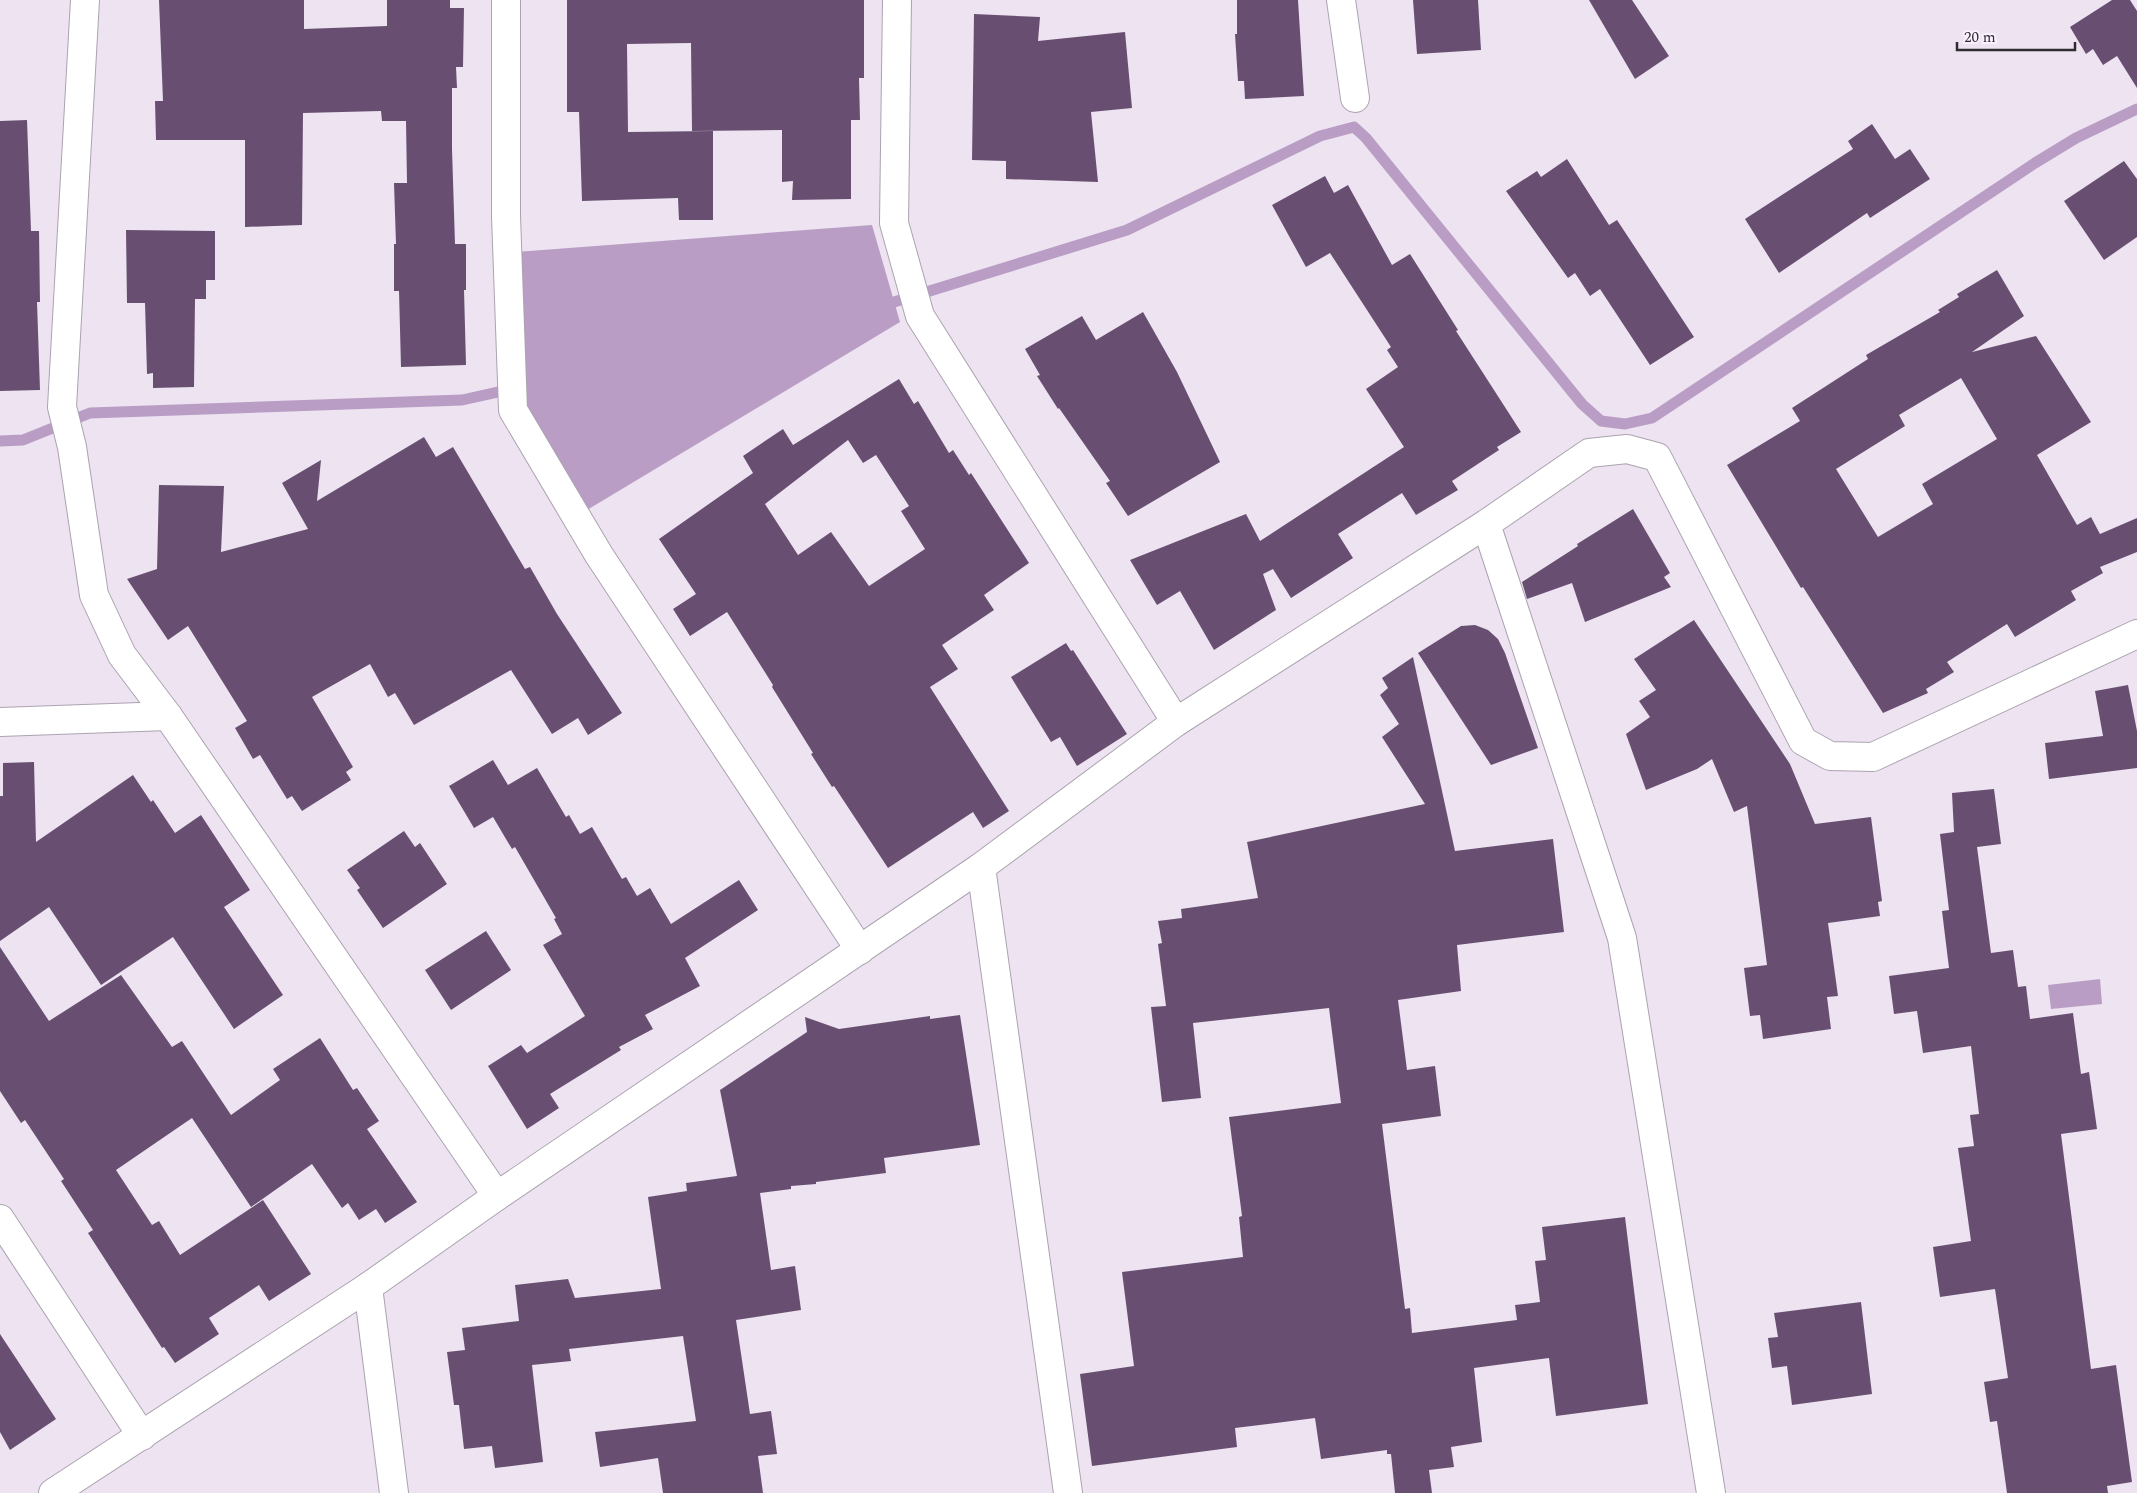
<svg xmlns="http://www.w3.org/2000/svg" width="2137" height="1493" viewBox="0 0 2137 1493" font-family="Spectral,serif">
  <rect width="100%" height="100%" fill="#ede3f1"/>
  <!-- water -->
  <g fill="#b99dc5">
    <polygon points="872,225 900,322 582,513 522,409 516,252"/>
    <polygon points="2100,979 2102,1004 2051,1009 2048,985"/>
  </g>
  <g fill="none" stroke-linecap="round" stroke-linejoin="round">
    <!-- stream -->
    <g stroke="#b99dc5" stroke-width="11">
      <polyline points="881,306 1127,230 1320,136 1354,127 1366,138 1582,404 1601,421 1625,424 1652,418 2035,163 2076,138 2137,109"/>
      <polyline points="0,441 23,440 90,413 462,400 512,389"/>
    </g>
  </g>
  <!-- building -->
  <g fill="#684f72" fill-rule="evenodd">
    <polygon points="159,0 304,0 304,29 387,26 387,0 450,0 450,8 464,8 463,67 456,67 457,88 452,88 452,149 455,244 466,244 466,290 464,290 466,365 401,367 399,291 394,291 394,244 396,244 394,183 407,183 406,121 382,121 381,111 303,113 302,225 245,227 245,140 156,140 155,101 163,101"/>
    <polygon points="567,0 864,0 864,78 859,78 860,120 851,120 851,199 792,200 793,181 782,182 782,130 692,131 691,43 627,44 628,132 713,131 713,220 679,220 678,198 582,201 579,112 567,112"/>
    <polygon points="1237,0 1298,0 1304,96 1245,99 1244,81 1238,81 1235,34 1237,34"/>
    <polygon points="1413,0 1478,0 1481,50 1417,54"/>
    <polygon points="1589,0 1632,0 1669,56 1635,79"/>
    <polygon points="2112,0 2130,0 2137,11 2137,88 2117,56 2103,65 2093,49 2086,54 2070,27"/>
    <polygon points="974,14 1040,17 1038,41 1125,32 1132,108 1091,112 1098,182 1006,179 1006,161 972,160"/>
    <polygon points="27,120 31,231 39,231 40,302 37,302 40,390 0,391 0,121"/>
    <polygon points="1872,124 1895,159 1910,149 1930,179 1870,218 1867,213 1779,273 1745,219 1853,149 1848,141"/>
    <polygon points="1567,159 1609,225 1617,220 1694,337 1650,365 1600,289 1590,296 1575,273 1568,278 1506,191 1537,171 1541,177"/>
    <polygon points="2124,161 2137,179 2137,237 2104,260 2064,201"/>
    <polygon points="1325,176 1334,193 1348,185 1392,265 1410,254 1458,330 1456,331 1521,432 1497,447 1499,450 1452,481 1458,490 1416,515 1402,493 1338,534 1353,558 1291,598 1273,569 1263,574 1276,610 1214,650 1180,591 1157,605 1130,560 1246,514 1260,541 1404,447 1366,389 1398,367 1387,350 1391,347 1330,253 1306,267 1272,205"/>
    <polygon points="126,230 215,231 215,280 206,280 206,299 195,299 194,387 153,388 153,373 147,374 145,303 127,303"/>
    <path d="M1997 270 2024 316 1972 352 2036 336 2091 422 2037 455 2077 525 2091 517 2100 534 2137 518V552L2100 567 2103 573 2071 591 2076 600 2015 637 2007 624 1947 662 1954 672 1926 689 1928 693 1883 713 1803 587 1801 588 1727 465 1800 421 1792 408 1868 359 1866 355 1940 312 1938 310 1959 297 1957 294ZM1961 378 1997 439 1922 484 1933 504 1878 537 1836 469 1905 426 1899 415Z"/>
    <polygon points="1143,312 1177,372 1220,462 1128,516 1106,483 1110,481 1059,408 1058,409 1037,376 1040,375 1025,349 1082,316 1096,340"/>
    <path d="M899 379 914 404 918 401 949 453 953 450 969 475 971 473 1029 563 984 595 994 610 942 645 958 669 930 687 1009 811 983 828 973 812 888 868 834 786 832 787 811 754 813 753 772 687 773 685 727 612 690 636 673 609 696 594 659 539 753 473 743 456 765 441 783 429 793 445ZM848 440 863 463 876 455 909 506 901 511 925 549 869 586 831 532 798 555 765 504Z"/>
    <polygon points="424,437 436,457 453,447 525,569 530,567 557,614 622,713 588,735 578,718 552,734 511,670 414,725 395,693 388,697 370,664 312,697 353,767 346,772 351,780 302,811 292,796 287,799 260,755 253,759 235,728 247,721 188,626 168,640 127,579 157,569 159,485 224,486 221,552 308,529 282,483 321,460 317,501"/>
    <polygon points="1633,509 1670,573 1664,577 1671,587 1585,622 1572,583 1527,599 1522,582 1578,546 1577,544"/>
    <polygon points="1694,620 1790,764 1815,824 1871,817 1882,901 1878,902 1880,916 1828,923 1838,996 1827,997 1831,1029 1763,1039 1760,1015 1750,1016 1744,968 1767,965 1747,806 1734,812 1712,759 1697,769 1646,790 1626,734 1650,717 1639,701 1656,690 1634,659"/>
    <polygon points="1475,625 1488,630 1498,639 1505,653 1538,748 1491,765 1418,653 1461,626"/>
    <polygon points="1066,643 1071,651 1073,650 1127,734 1077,766 1060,737 1051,742 1011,677"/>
    <polygon points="1413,657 1455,851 1553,839 1564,932 1457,945 1461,991 1398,1000 1407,1070 1435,1066 1441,1116 1382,1124 1405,1309 1410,1308 1412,1333 1517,1320 1515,1305 1540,1302 1535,1261 1546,1260 1542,1227 1625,1217 1648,1404 1556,1416 1549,1358 1474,1368 1482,1442 1451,1447 1454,1467 1429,1470 1432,1493 1395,1493 1391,1454 1387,1454 1387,1450 1321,1459 1315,1418 1235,1428 1237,1447 1092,1466 1080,1374 1134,1366 1122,1272 1243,1257 1239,1217 1242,1216 1229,1117 1341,1103 1329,1008 1193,1023 1201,1098 1162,1102 1151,1007 1166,1006 1158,944 1162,943 1158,921 1182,918 1181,909 1258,898 1247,842 1425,804 1382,737 1399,724 1380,695 1388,688 1382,678"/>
    <polygon points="2128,685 2137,731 2137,768 2049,779 2045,743 2103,736 2095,691"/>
    <polygon points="493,760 508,785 537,768 566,817 569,815 580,834 592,827 622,879 626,877 637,896 650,888 671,924 739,880 758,910 685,958 700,986 645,1015 653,1029 619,1047 621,1050 550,1094 559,1108 527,1129 488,1066 521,1045 527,1053 585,1016 543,945 562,934 554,919 556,918 515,847 512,849 493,817 474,828 449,786"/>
    <polygon points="34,762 36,842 133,775 151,802 153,800 175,833 201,815 250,890 224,907 283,995 234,1029 173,937 101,985 49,907 0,941 0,796 3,796 3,763"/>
    <polygon points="1994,789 2001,844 1977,847 1991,953 2013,950 2018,987 2026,986 2030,1019 2073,1013 2081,1074 2089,1072 2097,1129 2061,1134 2091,1369 2116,1365 2132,1482 2107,1486 2108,1493 2007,1493 1997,1421 1990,1422 1984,1382 2008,1378 1995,1289 1940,1297 1933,1247 1971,1241 1958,1148 1974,1146 1970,1115 1979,1114 1971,1046 1923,1053 1917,1011 1894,1014 1889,976 1949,968 1942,911 1949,910 1940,834 1954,832 1952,793"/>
    <polygon points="404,831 415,847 420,843 447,884 383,928 357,890 360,888 347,870"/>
    <polygon points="486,931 511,970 451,1010 425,970"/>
    <polygon points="0,947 49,1021 121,975 172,1047 182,1041 231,1115 280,1080 273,1069 320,1038 353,1090 357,1088 379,1121 367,1129 417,1202 385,1223 376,1209 359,1220 348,1203 342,1208 312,1164 251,1207 192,1118 116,1170 152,1225 159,1221 180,1255 263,1200 311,1274 269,1301 259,1285 209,1318 219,1334 175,1363 164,1347 162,1348 88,1233 93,1230 61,1181 64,1179 25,1120 21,1123 0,1091"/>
    <polygon points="960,1015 980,1145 884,1158 886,1173 816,1182 816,1184 791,1186 791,1189 760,1193 771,1270 795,1266 801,1310 736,1320 750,1414 771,1411 777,1454 758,1456 763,1493 663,1493 658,1458 600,1467 595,1432 696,1421 683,1336 569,1349 571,1361 532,1365 543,1462 495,1468 492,1446 464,1449 459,1405 454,1405 447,1352 465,1350 462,1328 519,1321 515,1285 568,1279 575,1298 661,1289 648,1197 687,1191 686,1183 737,1176 720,1090 807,1032 805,1017 839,1029 930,1016 930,1019"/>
    <polygon points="1861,1302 1872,1394 1792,1405 1787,1366 1772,1368 1768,1338 1778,1337 1774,1313"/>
    <polygon points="0,1334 56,1419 10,1450 0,1432"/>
  </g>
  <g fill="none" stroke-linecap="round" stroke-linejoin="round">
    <!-- minor casing -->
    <g stroke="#aca3b0" stroke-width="30">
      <g id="minor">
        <polyline points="85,0 62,407 72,447 94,595 122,655 168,716 497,1196"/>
        <polyline points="506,0 506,216 513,410 599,555 860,950"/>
        <polyline points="897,0 894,223 920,316 1176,722"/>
        <polyline points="1341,0 1355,98"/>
        <polyline points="1486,524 1622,938 1711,1493"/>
        <polyline points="0,722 168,716"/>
        <polyline points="981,867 1068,1493"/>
        <polyline points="0,1219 142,1436"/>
        <polyline points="368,1287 394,1493"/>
        <polyline points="53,1493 368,1287 497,1196 981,867 1176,722 1486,524 1589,453 1627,449 1657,457 1803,741 1830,756 1873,757 2137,634"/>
      </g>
    </g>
    <!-- minor -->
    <use href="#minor" stroke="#fff" stroke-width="28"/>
  </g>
  <!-- scale -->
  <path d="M1957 42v8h118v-8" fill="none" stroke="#2f2c31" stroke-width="2.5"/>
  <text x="1964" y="42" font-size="15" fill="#2f2c31" stroke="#faf0fe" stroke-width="4" paint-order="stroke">20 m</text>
</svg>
